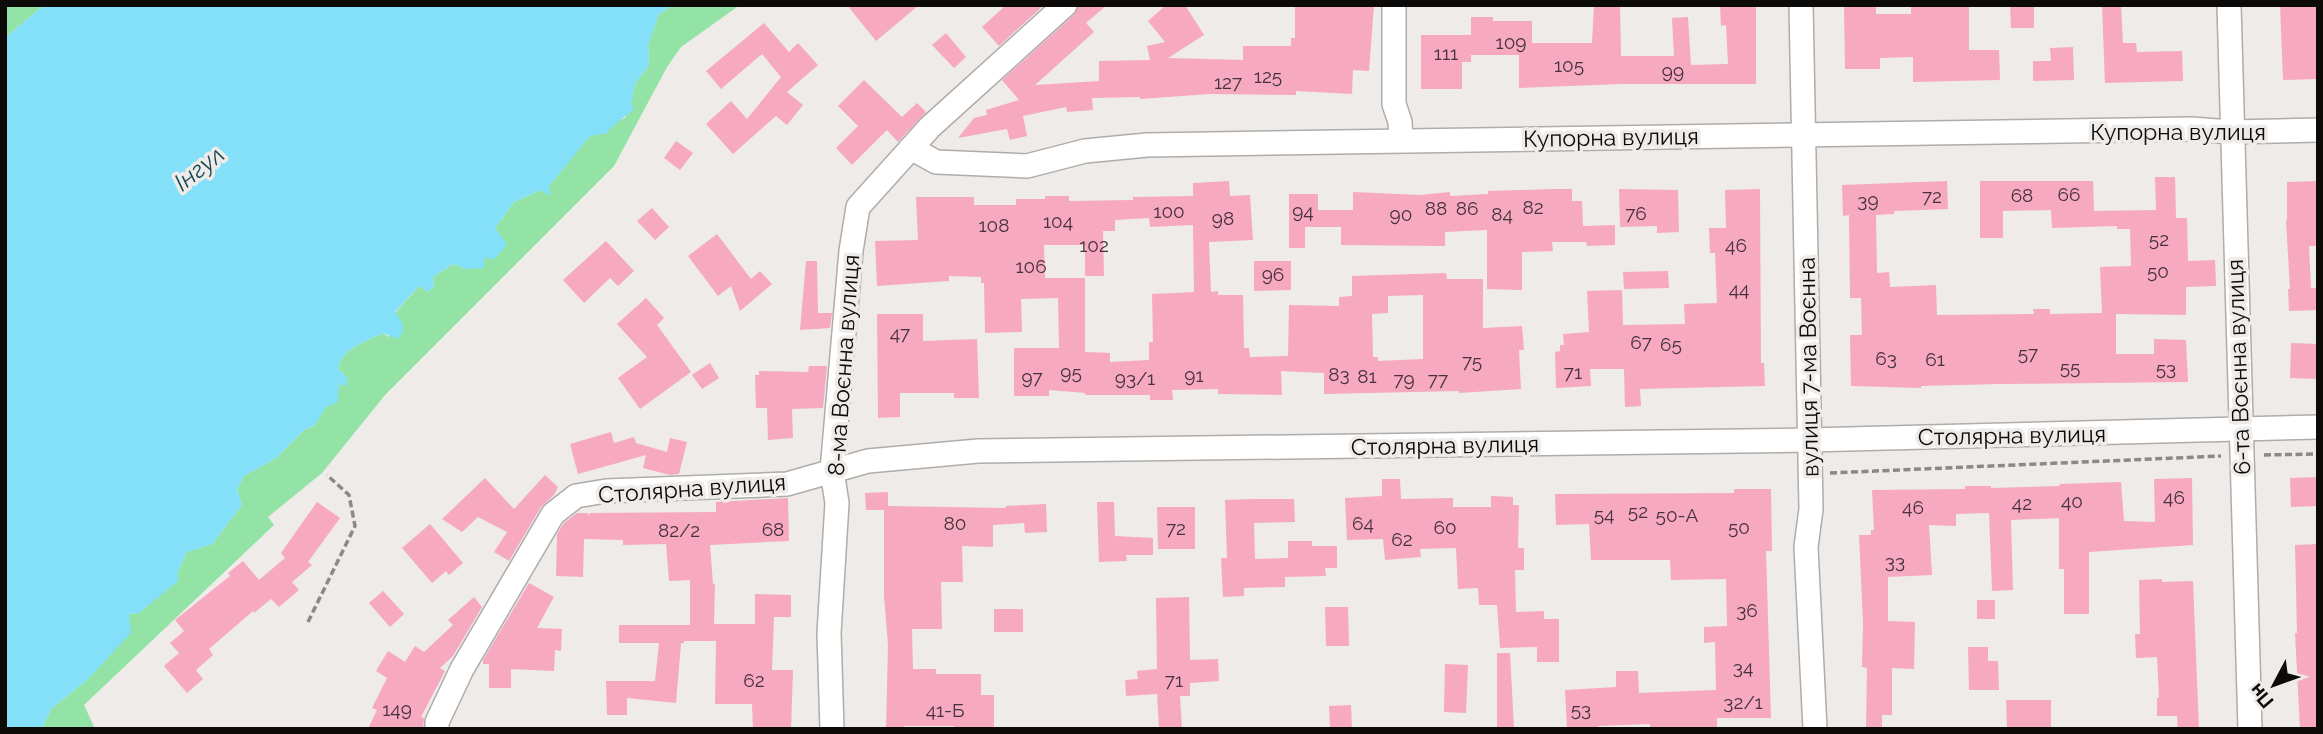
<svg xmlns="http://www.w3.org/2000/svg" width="2323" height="734" viewBox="0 0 2323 734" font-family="Raleway,sans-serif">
  <rect width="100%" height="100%" fill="#eeebe8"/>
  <!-- green -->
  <g fill="#93e3a7">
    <polygon points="5,5 44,5 5,38"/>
    <path d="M740 5 681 47 667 67 614 166 385 395 322 473 268 517 274 525 84 705 95 729H41L52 708 87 680 129 614 139 613 177 581 178 571 187 552 212 544 242 505 237 489 244 476 276 458 304 430 315 425 338 384 347 385V377L338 369C342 348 365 342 383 333L389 337 395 313 419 286 428 292 434 286 433 277 453 264 466 269 484 258 495 228 514 202 549 186 590 135 607 133 615 122 625 118 631 103 635 84 649 65 648 45 659 14 672 6Z"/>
  </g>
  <!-- water -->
  <path fill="#84e0f9" d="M44 5H688L672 6 659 14 648 45 649 65 635 84 631 103 634 109C624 118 615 122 607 133L590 136 549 186 551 196 540 190 514 202 495 228 507 244 495 259 484 258V268L466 269 453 264 433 277 434 286 428 292 419 286 395 312 403 324V332L397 339 383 333C365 342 342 348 338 369L347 377V386L339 384 338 402 326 407 315 425 304 430 276 458 244 476 237 489 242 505 212 544 187 552 178 571V581L139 613 129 614 131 633 87 680 52 708 41 729H5V38Z"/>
  <!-- building -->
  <g fill="#f6a9c1" fill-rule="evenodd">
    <polygon points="847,5 919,5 876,41"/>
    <polygon points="1006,5 1044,5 999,46 982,27"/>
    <polygon points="1079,5 1107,5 1086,23 1094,32 1035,85 1099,81 1099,61 1150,60 1147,46 1165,42 1148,21 1166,5 1185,5 1204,35 1168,58 1243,60 1243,46 1291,46 1291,38 1295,38 1295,5 1374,5 1369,71 1353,70 1352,94 1296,91 1296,95 1210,94 1140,99 1140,97 1092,98 1093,110 1067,112 1066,107 1023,116 1027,136 1010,140 1007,129 958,138 974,118 987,115 986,110 1019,100 1002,80 1074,15"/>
    <polygon points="1594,5 1620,5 1621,56 1674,56 1672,18 1688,17 1691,65 1728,64 1726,25 1721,26 1720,5 1756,5 1756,84 1621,84 1519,88 1519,55 1471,55 1471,62 1462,62 1462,89 1421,89 1421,35 1471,35 1471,17 1493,17 1493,21 1532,21 1532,43 1592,43"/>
    <polygon points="1911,5 1969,5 1969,50 1999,50 2000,80 1913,82 1913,57 1880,58 1880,69 1845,69 1844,6 1876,6 1876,14 1911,14"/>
    <polygon points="2010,5 2034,5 2034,28 2011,28"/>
    <polygon points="2102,5 2121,5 2123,43 2136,43 2137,52 2182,51 2183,81 2105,83"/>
    <polygon points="2280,5 2316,5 2318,79 2283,80"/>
    <polygon points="764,23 789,52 798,43 818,65 787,92 803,105 787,125 776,116 733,154 706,124 731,101 747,119 781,77 762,54 721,89 706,71"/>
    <polygon points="946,33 966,57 954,68 932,45"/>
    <polygon points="2073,47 2074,80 2033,81 2033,61 2051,61 2050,48"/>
    <polygon points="864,80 902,117 917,103 926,112 898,142 887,130 852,165 836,148 858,126 838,106"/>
    <polygon points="676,141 693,153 680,170 664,158"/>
    <polygon points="2155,177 2175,177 2176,218 2187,218 2188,261 2215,260 2216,286 2186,287 2186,315 2116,314 2116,354 2154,354 2154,339 2186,340 2188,382 1999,384 1921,386 1921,388 1851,386 1850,335 1862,335 1861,298 1850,298 1849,215 1843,216 1842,185 1947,181 1948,209 1894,211 1894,214 1876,215 1877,273 1889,272 1890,287 1936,285 1937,315 2034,314 2033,309 2050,309 2050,314 2102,313 2100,267 2131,266 2130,229 2117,229 2117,226 2052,228 2051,210 2003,211 2003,238 1980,238 1980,181 2093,181 2094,211 2156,210"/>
    <path d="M1229 181 1230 196 1250 195 1253 240 1209 242 1211 292 1218 291V295H1243L1244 348H1249L1250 357 1288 356 1289 305 1339 306V297L1352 296V276L1446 273 1447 279H1483V328L1522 326 1524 350H1519L1521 389 1459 393V391L1324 394V373L1281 371 1282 395 1218 394V389L1172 390 1173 400H1150V395H1085V393L1049 390V396H1014V348H1059L1058 298 1021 299 1022 332 985 333 984 283H981V277L949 276V281L877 286 875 241 918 240 916 197H974V205H1016V199H1045V196H1069V201L1133 200V197L1193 196V183ZM1149 218 1150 227 1193 225 1194 292 1152 294 1153 342H1149V360L1110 362V353L1085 352V278H1045L1044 245H1085V276H1104L1103 231H1115V220ZM1423 295V359L1378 361V357H1373L1372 314 1388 313V296Z"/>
    <polygon points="2318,181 2318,246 2309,246 2311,288 2317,288 2318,310 2289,311 2288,289 2290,289 2286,221 2287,220 2287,182"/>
    <polygon points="1553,189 1572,189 1572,201 1582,201 1583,226 1615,225 1615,245 1587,246 1586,242 1552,242 1553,251 1522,252 1522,290 1487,289 1487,230 1445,232 1445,246 1341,245 1341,227 1305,227 1305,248 1289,248 1289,194 1318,194 1318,210 1353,210 1353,192 1420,195 1450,192 1450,196 1488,194 1488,191"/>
    <polygon points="1619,189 1678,190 1679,232 1657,233 1657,226 1620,227"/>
    <polygon points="1760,189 1761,363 1764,363 1765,386 1640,389 1641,406 1625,407 1624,369 1590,369 1591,386 1556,388 1555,352 1560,351 1560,345 1564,345 1563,334 1589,332 1587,291 1622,290 1623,325 1685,324 1684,304 1717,303 1715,253 1710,253 1709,228 1726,228 1725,190"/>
    <polygon points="652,208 669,227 655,240 637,221"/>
    <polygon points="717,234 751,279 760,271 772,284 740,311 731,286 718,296 688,256"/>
    <polygon points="606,241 634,271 618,286 610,278 584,303 563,280"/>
    <polygon points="806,261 817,261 818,313 832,313 830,328 800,330"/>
    <polygon points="1254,261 1291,261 1291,290 1254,291"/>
    <polygon points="1668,271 1669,288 1624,289 1623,272"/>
    <polygon points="646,298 664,318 657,325 691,372 640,409 618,378 647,357 617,324"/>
    <polygon points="877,314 923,314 923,341 977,339 979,398 954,398 954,393 900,393 900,417 878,418"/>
    <polygon points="2291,343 2318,344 2318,379 2290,378"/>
    <polygon points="710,363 719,378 702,389 692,375"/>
    <polygon points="809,366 827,366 823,408 792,409 793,438 768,440 767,408 756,408 755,375 759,375 759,371 808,372"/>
    <polygon points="611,432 614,443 634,437 636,443 667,452 670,438 687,442 679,474 670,475 643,468 646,455 578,474 570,444"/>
    <polygon points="545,475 558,487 554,495 541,507 509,561 494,552 507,532 478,517 462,532 442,519 485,478 514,509"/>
    <polygon points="2318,477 2318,506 2291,507 2290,478"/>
    <polygon points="2192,478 2193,545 2089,552 2089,614 2064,614 2064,569 2059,569 2059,518 2011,520 2013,590 1992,591 1989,513 1956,514 1956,526 1929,525 1932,575 1888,577 1888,621 1915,622 1914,669 1892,668 1892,715 1882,715 1882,729 1866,729 1867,668 1862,667 1863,623 1859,535 1871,535 1871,530 1874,530 1872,490 1965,489 1965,486 1991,486 1991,488 2060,486 2059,484 2121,482 2124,521 2155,522 2154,479"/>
    <polygon points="1382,479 1400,479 1401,499 1453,498 1453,507 1491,507 1491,496 1513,497 1513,505 1519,505 1518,548 1524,548 1524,570 1515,570 1516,612 1544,611 1544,619 1559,619 1559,662 1537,662 1537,647 1500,648 1497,605 1479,605 1478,588 1458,589 1456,548 1420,549 1421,557 1385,560 1383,539 1347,540 1345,498 1382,496"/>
    <polygon points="1734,489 1771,489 1772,551 1766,551 1771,718 1717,718 1717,729 1650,729 1650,724 1598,726 1598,729 1567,729 1565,690 1616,687 1616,671 1638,671 1639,693 1716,690 1715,642 1704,643 1704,627 1727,626 1726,579 1671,580 1670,560 1591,560 1589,524 1556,525 1555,494 1734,493"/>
    <polygon points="888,492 888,506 1006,508 1006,506 1046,504 1047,532 1025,533 1024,523 993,525 993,547 962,546 963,582 941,582 942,629 912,629 913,669 936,669 936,674 981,674 981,695 994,695 994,727 954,729 954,726 904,726 904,728 886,728 888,645 884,596 884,510 866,510 865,493"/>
    <polygon points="788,498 789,541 710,545 713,584 715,584 714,624 755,624 755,594 791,595 791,617 774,617 772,670 793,670 791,729 753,729 752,704 715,704 716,641 684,641 684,643 681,643 676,703 627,698 627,715 607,715 606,681 655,681 659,643 619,643 619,625 690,625 690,580 669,581 666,544 623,545 623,540 584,539 583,577 556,576 557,534 564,523 577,513 587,513 590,516 589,513 716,512 716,502"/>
    <polygon points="1253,499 1294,499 1295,522 1254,523 1255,559 1288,558 1288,541 1312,541 1312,546 1337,546 1337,568 1325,568 1326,576 1285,577 1285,587 1244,588 1244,596 1223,597 1221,558 1227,558 1225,500"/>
    <polygon points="317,502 340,518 308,562 312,565 292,582 299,590 279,607 271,599 254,613 253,611 209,649 213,655 196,670 203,679 187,693 164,666 179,653 170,643 184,631 175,620 230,576 228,573 243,561 259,580 285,558 281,553"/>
    <polygon points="1097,502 1114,502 1115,536 1153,538 1153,555 1126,555 1127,561 1099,562"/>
    <polygon points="1157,507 1195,507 1195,549 1158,549"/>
    <polygon points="430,524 463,563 449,575 446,571 432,583 402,548"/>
    <polygon points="2318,544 2318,729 2300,729 2295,633 2297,633 2295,545"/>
    <polygon points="2162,579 2162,582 2193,581 2199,729 2178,729 2177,716 2157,716 2157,698 2159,698 2157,657 2136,658 2135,634 2140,634 2139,580"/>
    <polygon points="529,583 554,597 537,628 562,629 561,651 555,650 554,671 511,669 511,688 489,688 489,664 483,664 483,660"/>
    <polygon points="383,591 404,614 390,627 369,603"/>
    <polygon points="474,597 482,607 453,656 440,668 445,671 421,717 424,718 423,729 368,729 377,710 372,708 387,678 376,671 388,651 405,662 415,646 424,652 453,625 448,620"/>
    <polygon points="1189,597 1190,660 1218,659 1219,681 1190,683 1190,696 1180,696 1182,729 1159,729 1157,694 1126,696 1125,680 1138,679 1137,671 1157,669 1156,598"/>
    <rect x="1977" y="600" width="18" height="19"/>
    <polygon points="1325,607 1348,607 1349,646 1326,646"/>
    <rect x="994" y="609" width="29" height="23"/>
    <polygon points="1968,647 1988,647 1988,661 1998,661 1999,690 1969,690"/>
    <polygon points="1497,653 1510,653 1514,729 1497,729"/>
    <polygon points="1445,664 1468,665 1466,713 1444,712"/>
    <polygon points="2006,700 2051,700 2051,729 2007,729"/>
    <polygon points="1351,705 1352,729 1330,729 1329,706"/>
  </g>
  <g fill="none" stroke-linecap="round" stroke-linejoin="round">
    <!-- minor casing -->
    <g stroke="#afaca9" stroke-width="26">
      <g id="minor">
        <polyline points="1394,5 1394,104 1400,122 1401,140"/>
        <polyline points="1801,5 1811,509 1806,547 1815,729"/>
        <polyline points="2229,5 2250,729"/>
        <polyline points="911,148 936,162 1027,166 1085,151 1147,145 2191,129 2231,132 2318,130"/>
        <polyline points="437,729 437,722 462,669 553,514 576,496 606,491 787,484 868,461 978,451 1809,440 2318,427"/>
        <polyline points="832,729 829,633 837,503 832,471 851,251 858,207 930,127 1065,5"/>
      </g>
    </g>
    <!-- path -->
    <g stroke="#8b8987" stroke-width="3.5" stroke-dasharray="7 3.5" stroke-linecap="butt">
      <polyline points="2264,455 2318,454"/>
      <polyline points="1830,473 2221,456"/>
      <polyline points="308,622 355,526 349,495 327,475"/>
    </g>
    <!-- minor -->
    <use href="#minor" stroke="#fff" stroke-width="23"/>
  </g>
  <g text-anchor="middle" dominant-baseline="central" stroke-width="7" stroke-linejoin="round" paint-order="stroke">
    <!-- number labels -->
    <g font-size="19" fill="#463238">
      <text x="1511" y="42">109</text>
      <text x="1446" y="53">111</text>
      <text x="1569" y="65">105</text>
      <text x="1673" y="71">99</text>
      <text x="1268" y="76">125</text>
      <text x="1228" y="82">127</text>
      <text x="2069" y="194">66</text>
      <text x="2022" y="195">68</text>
      <text x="1932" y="196">72</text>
      <text x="1868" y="200">39</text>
      <text x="1533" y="207">82</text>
      <text x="1436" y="208">88</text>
      <text x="1467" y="208">86</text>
      <text x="1169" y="211">100</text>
      <text x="1303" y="211">94</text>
      <text x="1636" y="213">76</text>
      <text x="1401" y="214">90</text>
      <text x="1502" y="214">84</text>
      <text x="1223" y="218">98</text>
      <text x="1058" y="221">104</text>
      <text x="994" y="225">108</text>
      <text x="2159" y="239">52</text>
      <text x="1094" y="245">102</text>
      <text x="1736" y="245">46</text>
      <text x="1031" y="266">106</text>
      <text x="2158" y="271">50</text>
      <text x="1273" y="274">96</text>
      <text x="1739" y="289">44</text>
      <text x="900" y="333">47</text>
      <text x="1641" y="342">67</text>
      <text x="1671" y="344">65</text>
      <text x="2028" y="353">57</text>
      <text x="1886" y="358">63</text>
      <text x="1935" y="359">61</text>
      <text x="1472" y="361">75</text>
      <text x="2070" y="367">55</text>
      <text x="2166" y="368">53</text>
      <text x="1071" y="372">95</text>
      <text x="1573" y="372">71</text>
      <text x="1339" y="374">83</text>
      <text x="1194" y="375">91</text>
      <text x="1367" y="376">81</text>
      <text x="1032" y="377">97</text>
      <text x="1135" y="378">93/1</text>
      <text x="1404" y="379">79</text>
      <text x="1438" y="379">77</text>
      <text x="2174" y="497">46</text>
      <text x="2072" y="501">40</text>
      <text x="2022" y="503">42</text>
      <text x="1913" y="507">46</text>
      <text x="1638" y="511">52</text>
      <text x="1604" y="514">54</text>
      <text x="1677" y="515">50-А</text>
      <text x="955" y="523">80</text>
      <text x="1363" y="523">64</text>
      <text x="1445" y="527">60</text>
      <text x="1739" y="527">50</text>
      <text x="1176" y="528">72</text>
      <text x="773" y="529">68</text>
      <text x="679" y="530">82/2</text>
      <text x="1402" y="539">62</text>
      <text x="1895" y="561">33</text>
      <text x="1747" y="610">36</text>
      <text x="1743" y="667">34</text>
      <text x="754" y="680">62</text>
      <text x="1174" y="680">71</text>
      <text x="1743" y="702">32/1</text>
      <text x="397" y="709">149</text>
      <text x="1581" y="709">53</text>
      <text x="945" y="710">41-Б</text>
    </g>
    <!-- street labels -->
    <g font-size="23" fill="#0c0b0a" stroke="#eeebe8">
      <text x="2178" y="131">Купорна вулиця</text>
      <text transform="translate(1611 137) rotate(-1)">Купорна вулиця</text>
      <text transform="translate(843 365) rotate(-86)">8-ма Воєнна вулиця</text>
      <text transform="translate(1808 367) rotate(-91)">вулиця 7-ма Воєнна</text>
      <text transform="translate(2238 367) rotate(-92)">6-та Воєнна вулиця</text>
      <text transform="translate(2012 435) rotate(-1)">Столярна вулиця</text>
      <text transform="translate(1445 445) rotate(-1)">Столярна вулиця</text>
      <text transform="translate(692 488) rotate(-4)">Столярна вулиця</text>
    </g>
    <!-- water labels -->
    <g font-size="24" font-style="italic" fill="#144a57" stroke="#eeebe8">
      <text transform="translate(199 168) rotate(-38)">Інгул</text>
    </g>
  </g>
  <!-- border -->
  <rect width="2323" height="734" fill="none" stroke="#0c0b0a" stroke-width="14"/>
  <!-- north arrow -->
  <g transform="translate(2274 685) rotate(229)" stroke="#eeebe8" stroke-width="5" paint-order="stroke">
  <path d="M0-5L12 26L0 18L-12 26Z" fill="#0c0b0a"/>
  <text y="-10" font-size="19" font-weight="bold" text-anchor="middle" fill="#0c0b0a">Пн</text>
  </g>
</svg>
